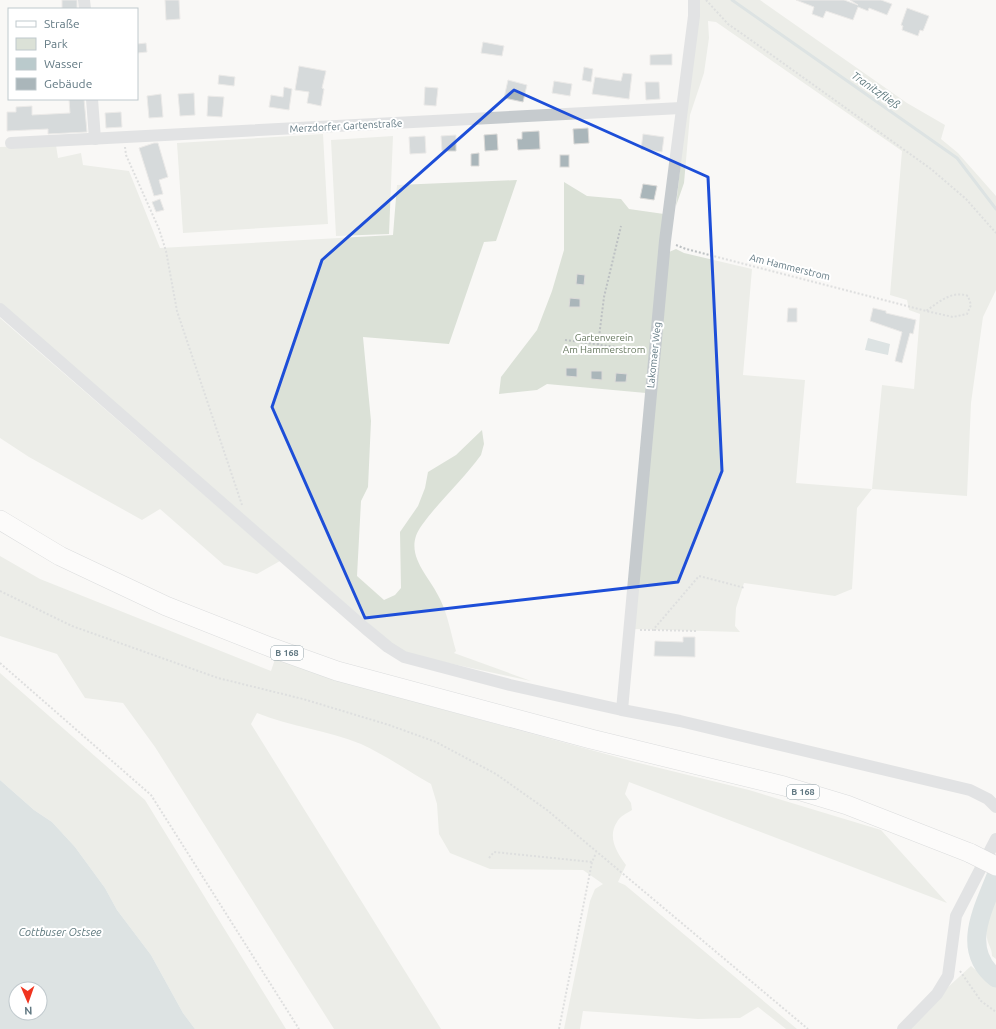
<svg xmlns="http://www.w3.org/2000/svg" width="996" height="1029" viewBox="0 0 996 1029" font-family="Ubuntu,sans-serif">
  <rect width="100%" height="100%" fill="#f9f8f6"/>
  <!-- green -->
  <g fill="#dbe1d7">
    <polygon points="698,0 760,0 907,103 945,125 941,139 958,153 996,196 996,290 983,317 971,403 967,496 872,489 857,508 852,589 835,596 744,583 736,608 735,626 740,632 633,629 669,252 676,249 684,253 752,269 743,375 805,380 796,483 872,489 882,385 914,389 920,314 909,310 907,300 890,295 902,151 716,22 708,21 709,38 704,73 690,115 684,183 676,206"/>
    <polygon points="323,134 328,224 183,233 177,143"/>
    <polygon points="393,136 389,234 336,236 331,140"/>
    <path d="M56 145 58 158 81 153 83 165 129 171 160 248 393 235 397 185 517 180 496 241 484 242 449 344 363 337 371 421 368 487 361 501 357 576 384 600 395 595 401 588 400 532 418 506 425 488 428 472 456 455 482 430 484 444 481 455C463 480 440 500 422 525 401 553 429 575 440 599 448 615 451 634 456 651L454 653 531 681 407 654 390 642 0 303V147Z"/>
    <polygon points="564,182 587,196 621,199 629,209 664,214 646,393 547,384 537,390 499,394 501,377 537,330 552,291 564,250"/>
    <polygon points="0,318 280,561 257,574 224,565 160,509 142,520 29,457 0,438"/>
    <path d="M0 556 40 579 271 671 275 659 339 681 635 762 749 790 881 830 947 903 629 782 625 794 631 803 632 810C627 813 619 817 617 822 607 837 617 853 626 865L618 882 625 885 797 1029H786L758 1007 740 1018 698 1019 583 1011 580 1029H564L590 901 595 889 603 884 583 870 490 869 450 853 439 834 437 804 431 784C408 771 385 755 361 744 327 730 291 727 257 713L251 724 441 1029H334L155 747 123 703 85 698 57 654 0 636Z"/>
    <polygon points="0,673 145,800 286,1029 195,1029 183,1013 151,955 117,910 105,888 75,847 52,822 34,810 0,780"/>
    <path d="M996 891V959L992 956C992 948 988 945 987 938 985 926 992 903 996 891Z"/>
    <polygon points="971,966 996,987 996,1029 908,1029 946,989"/>
  </g>
  <!-- water -->
  <g fill="#bacacc" fill-rule="evenodd">
    <polygon points="868,338 890,344 888,355 865,350"/>
    <path d="M0 780 34 810 52 822 75 847 105 888 117 910 151 955 183 1013 195 1029H0ZM16 989H40V1013H16Z"/>
  </g>
  <g fill="none" stroke-linecap="round" stroke-linejoin="round">
    <!-- stream -->
    <polyline stroke="#bacacc" stroke-width="3" points="732,0 957,158 996,209"/>
    <!-- river -->
    <path stroke="#bacacc" stroke-width="19" d="M996 876C983 910 960 950 996 978"/>
  </g>
  <!-- building -->
  <g fill="#aab6ba" stroke="#dbdad8">
    <rect x="62" y="0" width="15" height="9"/>
    <polygon points="165,0 179,0 180,19 166,20"/>
    <polygon points="796,0 844,0 858,5 850,0 881,0 892,4 887,15 869,8 868,11 858,7 853,20 826,11 823,18 812,14 814,7"/>
    <polygon points="907,8 929,16 923,31 920,30 918,36 902,30 903,26 901,25"/>
    <polygon points="483,42 504,46 502,56 481,53"/>
    <polygon points="146,43 147,52 137,53 137,44"/>
    <polygon points="672,54 672,65 650,65 650,55"/>
    <polygon points="299,66 326,71 322,88 324,89 321,106 307,103 309,92 295,90"/>
    <polygon points="584,67 593,69 591,82 582,80"/>
    <polygon points="623,73 632,74 629,99 592,94 595,77 621,81"/>
    <polygon points="219,75 235,77 234,86 218,84"/>
    <polygon points="508,80 527,85 523,102 504,98"/>
    <polygon points="554,81 572,84 570,96 552,93"/>
    <polygon points="645,82 659,82 660,99 646,100"/>
    <polygon points="284,87 292,89 289,110 269,107 271,95 283,97"/>
    <polygon points="425,87 438,88 436,106 424,105"/>
    <polygon points="194,93 195,115 180,116 178,94"/>
    <polygon points="161,94 163,117 149,118 147,96"/>
    <polygon points="208,96 224,97 222,117 207,116"/>
    <polygon points="69,99 84,99 87,132 48,134 48,129 7,131 7,112 16,112 16,107 32,106 32,115 70,113"/>
    <polygon points="121,112 122,127 106,128 105,113"/>
    <polygon points="588,128 589,143 574,144 573,129"/>
    <polygon points="539,131 540,149 518,150 517,139 522,139 522,132"/>
    <polygon points="497,134 498,150 485,151 484,135"/>
    <polygon points="643,134 664,137 662,152 641,149"/>
    <polygon points="456,135 456,151 442,151 441,136"/>
    <polygon points="425,136 426,153 410,154 409,137"/>
    <polygon points="154,143 158,143 168,177 159,180 163,194 154,196 139,148"/>
    <polygon points="479,153 479,166 471,166 471,154"/>
    <rect x="560" y="155" width="9" height="12"/>
    <polygon points="643,184 657,186 654,200 640,198"/>
    <polygon points="160,199 164,210 156,212 152,202"/>
    <polygon points="577,274 585,275 584,285 576,284"/>
    <polygon points="570,298 580,299 580,307 569,307"/>
    <polygon points="788,308 797,308 797,322 787,322"/>
    <polygon points="873,308 886,311 886,313 916,320 913,334 910,333 902,363 895,361 902,332 870,321"/>
    <polygon points="566,368 577,368 577,377 566,376"/>
    <polygon points="591,371 602,371 602,380 591,379"/>
    <polygon points="616,373 627,374 626,382 615,382"/>
    <polygon points="683,637 695,637 695,657 654,656 655,641 683,642"/>
  </g>
  <g fill="none" stroke-linecap="round" stroke-linejoin="round">
    <!-- primary casing -->
    <g stroke="#b7bdc0" stroke-width="20">
      <polyline id="primary" points="0,520 60,556 166,606 270,647 337,671 591,739 784,786 847,805 970,853"/>
    </g>
    <!-- path -->
    <g stroke="#bdc1c3" stroke-width="2" stroke-dasharray="2 2" stroke-linecap="butt">
      <polyline points="706,0 728,24 741,33 931,169 966,199 996,233"/>
      <polyline points="125,147 126,155 159,229 166,251 177,311 242,505"/>
      <path d="M676 245 686 249 926 311 953 317 967 314 971 305 968 296C952 290 939 302 926 311"/>
      <polyline points="565,340 645,351"/>
      <polyline points="598,345 604,297 621,226"/>
      <polyline points="0,591 72,626 218,678 303,699 389,725 436,742 496,774 547,810 808,1029"/>
      <polyline points="640,630 653,630 699,576 745,588"/>
      <polyline points="654,630 696,631"/>
      <polyline points="0,663 151,795 299,1029"/>
      <polyline points="489,858 494,852 592,862"/>
      <polyline points="960,971 981,1001 996,1012"/>
      <polyline points="559,1029 592,862 596,853"/>
    </g>
    <!-- minor -->
    <g stroke="#c6cbce" stroke-width="12">
      <polyline points="84,0 85,9"/>
      <polyline points="92,99 95,139"/>
      <polyline points="11,143 681,108"/>
      <polyline points="0,309 365,628 388,647 404,657 510,685 622,710 680,721 970,790 988,799 996,807"/>
      <polyline points="622,710 665,241 694,16 694,0"/>
      <polyline points="903,1029 937,994 948,976 956,916 996,839"/>
    </g>
    <!-- primary -->
    <use href="#primary" stroke="#fff" stroke-width="19"/>
    <!-- primary-bridge casing -->
    <g stroke="#b7bdc0" stroke-width="20" stroke-linecap="butt">
      <polyline id="primary-bridge" points="970,853 996,866"/>
    </g>
    <!-- primary-bridge -->
    <use href="#primary-bridge" stroke="#fff" stroke-width="19"/>
  </g>
  <!-- marked area -->
  <path d="M0 0H996V1029H0ZM514 90 708 177 722 471 678 582 365 618 272 407 322 260Z" fill="#f9f8f6" fill-opacity=".55" fill-rule="evenodd"/>
  <path fill="none" stroke="#1d4ed8" stroke-width="3" stroke-linejoin="round" d="M514 90 708 177 722 471 678 582 365 618 272 407 322 260Z"/>
  <g text-anchor="middle" dominant-baseline="central" stroke-width="4" stroke-linejoin="round" paint-order="stroke">
    <!-- shield labels -->
    <g fill="#fff" stroke="#91a1a8" stroke-width="1">
      <rect x="271" y="646" width="32" height="14" rx="3"/>
      <rect x="787" y="785" width="32" height="14" rx="3"/>
    </g>
    <g font-size="9" font-weight="bold" fill="#627983">
      <text x="287" y="653">B 168</text>
      <text x="803" y="792">B 168</text>
    </g>
    <!-- street labels -->
    <g font-size="10" fill="#627983" stroke="#fff">
      <text transform="translate(346 126) rotate(-3)">Merzdorfer Gartenstraße</text>
      <text transform="translate(790 267) rotate(14)">Am Hammerstrom</text>
      <text transform="translate(654 355) rotate(-84)">Lakomaer Weg</text>
    </g>
    <!-- park labels -->
    <g font-size="10" fill="#697a61" stroke="#fff">
      <text x="604" y="337">Gartenverein<tspan x="604" dy="12">Am Hammerstrom</tspan></text>
    </g>
    <!-- water labels -->
    <g font-size="11" font-style="italic" fill="#5d787d" stroke="#fff">
      <text transform="translate(876 90) rotate(35)">Tranitzfließ</text>
      <text x="60" y="932">Cottbuser Ostsee</text>
    </g>
  </g>
  <!-- legend -->
  <rect x="8" y="8" width="130" height="92" fill="#ffffff" stroke="#c0c9cd"/>
  <rect x="16" y="21" width="20" height="6" fill="#ffffff" stroke="#c0c9cd"/>
  <text x="44" y="28" font-size="12" fill="#627983">Straße</text>
  <rect x="16" y="38" width="20" height="12" fill="#dbe1d7" stroke="#c0c9cd"/>
  <text x="44" y="48" font-size="12" fill="#627983">Park</text>
  <rect x="16" y="58" width="20" height="12" fill="#bacacc" stroke="#c0c9cd"/>
  <text x="44" y="68" font-size="12" fill="#627983">Wasser</text>
  <rect x="16" y="78" width="20" height="12" fill="#aab6ba" stroke="#c0c9cd"/>
  <text x="44" y="88" font-size="12" fill="#627983">Gebäude</text>
  <!-- north arrow -->
  <g transform="translate(28 1001) rotate(178)"><circle r="19" fill="#ffffff" stroke="#c0c9cd"/>
  <path d="M0-3L7 15L0 10L-7 15Z" fill="#f0341f"/>
  <text y="-6" font-size="11" font-weight="bold" text-anchor="middle" fill="#627983">N</text>
  </g>
</svg>
